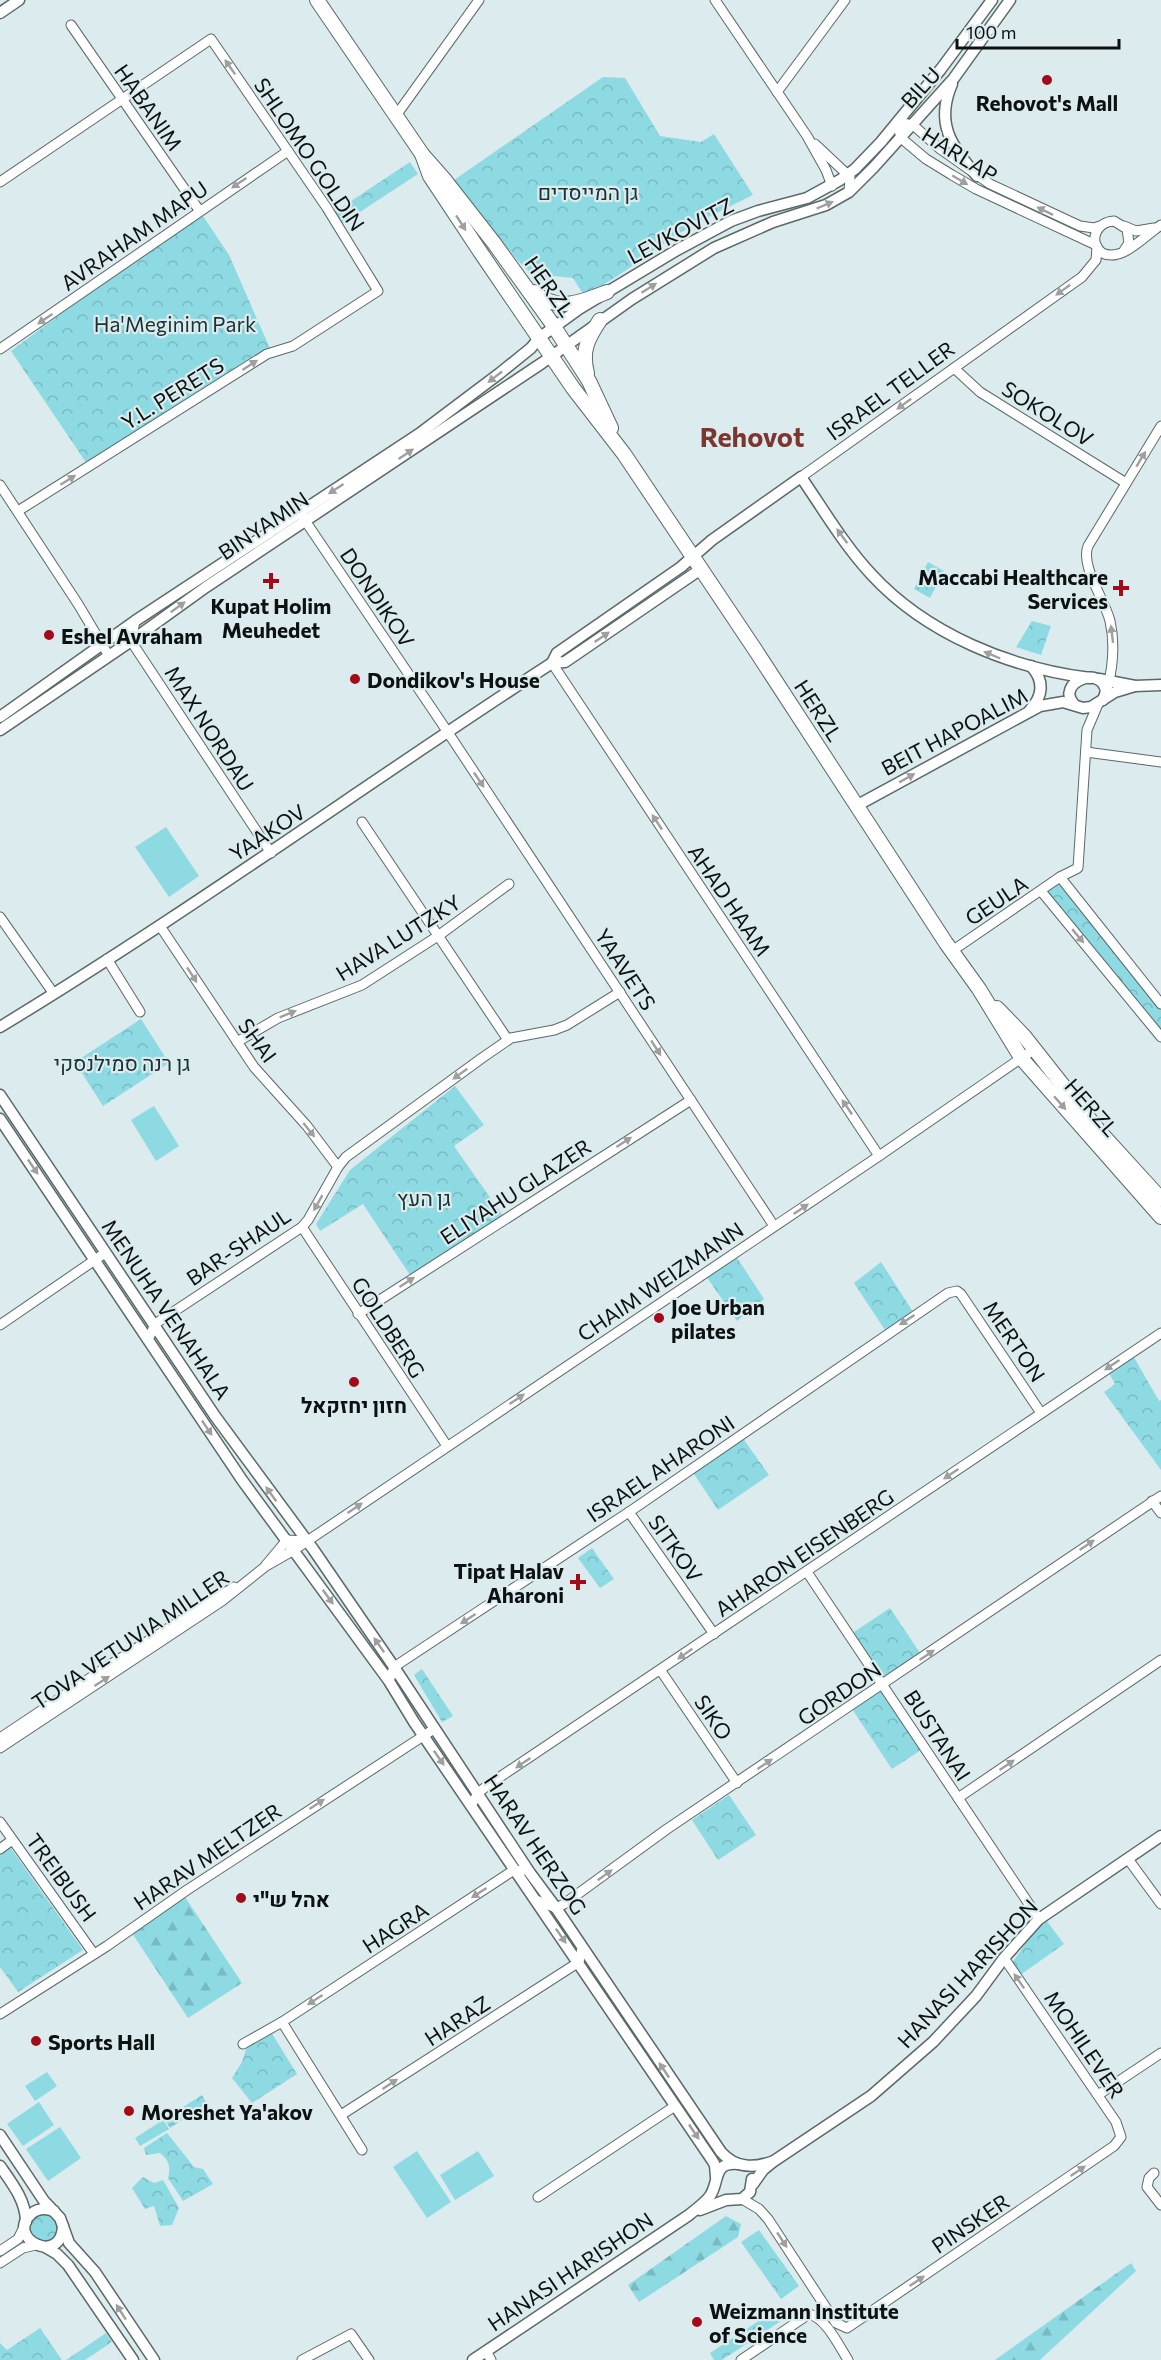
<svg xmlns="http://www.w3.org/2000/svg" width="1161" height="2360" viewBox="0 0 1161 2360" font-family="Commissioner,Heebo,sans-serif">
  <defs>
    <pattern id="forest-firs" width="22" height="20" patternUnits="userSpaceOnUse" patternTransform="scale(1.5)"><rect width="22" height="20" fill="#8ddae3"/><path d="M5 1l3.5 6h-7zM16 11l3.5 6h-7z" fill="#78bac2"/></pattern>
    <pattern id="park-crowns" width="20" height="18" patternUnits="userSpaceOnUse" patternTransform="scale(1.5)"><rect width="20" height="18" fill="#8ddae3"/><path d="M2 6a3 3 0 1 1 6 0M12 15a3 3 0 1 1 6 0" fill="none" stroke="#78bac2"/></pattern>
  </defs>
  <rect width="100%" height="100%" fill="#dcebed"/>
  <!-- forest -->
  <g fill="url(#forest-firs)">
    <polygon points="185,1897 242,1983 188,2018 132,1933"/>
    <polygon points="726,2216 741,2224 738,2237 639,2302 628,2285"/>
    <polygon points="1131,2263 1136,2271 1040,2360 995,2360"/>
  </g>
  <!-- park -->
  <g fill="url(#park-crowns)">
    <path d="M603 77 625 78 660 136 701 142 714 134 753 195C723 210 694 223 666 242 639 260 614 282 583 294L573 278 554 276 540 282 517 260 454 180Z"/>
    <polygon points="410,162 418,174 337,227 330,215"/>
    <polygon points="199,210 229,255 271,351 89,467 11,351"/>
    <polygon points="928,562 944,571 930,598 914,589"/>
    <polygon points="1032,621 1051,626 1041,655 1016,647"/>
    <polygon points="1058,879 1161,1006 1161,1033 1044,890"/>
    <polygon points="141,1019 169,1063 103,1106 75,1062"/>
    <polygon points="455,1086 484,1125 454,1146 503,1216 410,1275 363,1204 320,1231 316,1224 350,1170"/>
    <polygon points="734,1253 764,1299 737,1321 704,1273"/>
    <polygon points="881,1262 915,1315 887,1333 854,1283"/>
    <polygon points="1131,1352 1159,1401 1161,1400 1161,1470 1104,1392 1115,1384 1107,1369"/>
    <polygon points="742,1437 769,1475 718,1510 692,1471"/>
    <polygon points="592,1548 614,1579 600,1588 578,1558"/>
    <polygon points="890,1608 920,1653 881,1678 851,1634"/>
    <polygon points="422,1669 453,1716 442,1722 414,1675"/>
    <polygon points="881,1690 921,1750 892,1769 852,1709"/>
    <polygon points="729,1795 756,1835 718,1860 692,1820"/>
    <polygon points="5,1840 83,1950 18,1992 0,1967 0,1843"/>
    <polygon points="1046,1920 1064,1944 1016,1978 1009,1967 1037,1928"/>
    <polygon points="271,2032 297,2074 252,2103 232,2078 242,2062 247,2046"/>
    <polygon points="202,2095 207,2104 170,2128 164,2119"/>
    <polygon points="163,2120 169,2129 140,2146 135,2138"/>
    <path d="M167 2133 194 2167 203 2169 213 2184 183 2201 168 2178C171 2167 169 2160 160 2153L146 2155 144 2148Z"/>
    <polygon points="143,2177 154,2183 163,2180 179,2208 172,2225 160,2226 154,2206 145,2209 132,2188"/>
    <polygon points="49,2213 59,2224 55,2238 46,2243 31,2238 28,2223 34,2215"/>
    <polygon points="759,2230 799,2286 781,2299 741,2242"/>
    <polygon points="780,2307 787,2317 722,2360 714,2360 710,2353"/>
    <polygon points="40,2328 62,2360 0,2360 0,2343 7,2350"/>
    <polygon points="106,2333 112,2342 85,2360 66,2360"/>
  </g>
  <!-- pitch -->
  <g fill="#8ddae3">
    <polygon points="166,827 199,876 169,897 135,847"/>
    <polygon points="154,1106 179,1146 156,1161 131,1120"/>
    <polygon points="47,2072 57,2086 35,2101 25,2086"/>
    <polygon points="39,2102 54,2125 23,2146 7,2124"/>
    <polygon points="60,2127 81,2158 48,2181 26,2149"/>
    <polygon points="417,2151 451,2202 427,2218 393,2167"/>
    <polygon points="478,2151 494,2176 455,2200 440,2175"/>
  </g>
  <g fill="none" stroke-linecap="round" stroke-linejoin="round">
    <!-- minor casing -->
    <g stroke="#5a6869" stroke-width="11">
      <g id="minor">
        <polyline points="715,0 807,136 826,170 832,186"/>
        <polyline points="71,25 199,210"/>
        <polyline points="777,92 845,0"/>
        <polyline points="395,117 479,0"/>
        <polyline points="815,144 850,177 849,192"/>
        <polyline points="0,182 211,39 327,208 378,291 293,346 267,354 18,511"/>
        <polyline points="1124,226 1136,231 1154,228"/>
        <polyline points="1096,245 976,189 952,175 926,159 901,138 897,122 913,125 939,148 990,184 1080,226 1094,228 1100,226"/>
        <path d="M1123 252 1129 243 1127 229 1114 221C1096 222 1088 241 1102 253 1122 263 1145 235 1161 225"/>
        <polyline points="0,349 288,151"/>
        <polyline points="954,368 980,392 1126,483"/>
        <polyline points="801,477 1082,277 1096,260 1097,247"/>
        <polyline points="0,485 78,604 109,656"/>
        <polyline points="302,516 447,731 774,1226"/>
        <polyline points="135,621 131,641 271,853"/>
        <polyline points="552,663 879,1156"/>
        <path d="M1108 686C1113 665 1115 643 1110 621 1105 600 1080 566 1088 546L1161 426"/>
        <polyline points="1086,752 1161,762"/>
        <polyline points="362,822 508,1040"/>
        <polyline points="1060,877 1161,1004"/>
        <polyline points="1041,891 1161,1037"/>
        <polyline points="0,917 54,994"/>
        <polyline points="160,926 254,1067 307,1126 338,1167"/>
        <polyline points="952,951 1060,877 1078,868 1087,730 1098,704"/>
        <polyline points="107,959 140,1012"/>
        <polyline points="237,1042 278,1018 362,985 438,936 509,884"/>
        <polyline points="302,1227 447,1446"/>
        <polyline points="358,1314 691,1100"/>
        <polyline points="0,1325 105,1253"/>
        <polyline points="148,1340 155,1324 302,1227 308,1220 338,1167 346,1157 482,1058 511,1038 554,1030 567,1025 620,992"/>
        <polyline points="1152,1501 1161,1513"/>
        <polyline points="629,1512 714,1634"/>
        <polyline points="266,1565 287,1540 306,1541"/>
        <polyline points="807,1572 1039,1919"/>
        <polyline points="661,1671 737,1783"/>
        <polyline points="389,1681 394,1667 632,1510 948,1293 957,1291 961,1294 1041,1413"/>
        <polyline points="0,1738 108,1666 234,1587"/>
        <polyline points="0,1748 222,1601 266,1566 294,1550 879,1156 1033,1050"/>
        <polyline points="958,1798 1161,1660"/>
        <polyline points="472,1804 478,1793 488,1785 1161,1333"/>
        <polyline points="0,1822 94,1954"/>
        <polyline points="0,1849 12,1840"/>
        <polyline points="1128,1859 1161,1904"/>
        <polyline points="536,1900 556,1908 564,1904 667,1829 1161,1496"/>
        <polyline points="0,2014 107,1946 187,1890 434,1729"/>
        <polyline points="282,2022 362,2150"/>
        <polyline points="243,2044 282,2022 514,1870 522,1871"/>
        <polyline points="1098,2095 1161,2053"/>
        <polyline points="341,2115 579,1962 582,1948"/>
        <polyline points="1154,2173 1149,2178 1147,2187 1161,2205"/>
        <polyline points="538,2197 675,2106"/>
        <polyline points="742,2199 759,2209 768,2219 836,2323 847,2328 1114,2146 1121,2137 1116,2122 1004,1958"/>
        <polyline points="0,2251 18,2239 25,2225"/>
        <polyline points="0,2263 23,2248 36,2245"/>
        <polyline points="486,2351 491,2360"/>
        <polyline points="302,2360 351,2334 369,2360"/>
        <path d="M741 2360 809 2314C826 2318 839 2346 848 2360"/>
      </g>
    </g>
    <!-- tertiary casing -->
    <g stroke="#5a6869" stroke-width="13">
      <g id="tertiary">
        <polyline points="0,13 19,0"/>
        <path d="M952 84C935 123 951 146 977 176"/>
        <polyline points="552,663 565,662 701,569"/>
        <polyline points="1099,679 1135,686 1161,685"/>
        <path d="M1074 704C1055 683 1101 664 1106 691L1103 700"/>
        <path d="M1030 710C1043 696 1045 681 1031 666"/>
        <polyline points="0,717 135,621 419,434 500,373 531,348 539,338 579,309 677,250 731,221 758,211 807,198 840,180 855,169 881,142 941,69 992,0"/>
        <polyline points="0,730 131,641 206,587 542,363 632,299 714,248 773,222 826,205 849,192 874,167 954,78 1010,0"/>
        <polyline points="856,806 1040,706 1063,702 1083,708 1091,707 1115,692 1135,686"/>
        <path d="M0 1027C188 913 367 783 552 663L557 653 681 567 712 540 801 477C823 509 844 545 871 574 926 634 1010 668 1090 678"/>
        <path d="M0 1095 215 1416 313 1549 394 1667 530 1873 556 1908 721 2152C736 2169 755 2168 774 2161"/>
        <polyline points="0,1119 242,1480 389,1681 414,1722 712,2160 715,2165 716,2177"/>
        <polyline points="0,2135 44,2201 60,2218 69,2243 95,2272 154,2360"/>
        <path d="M0 2166C12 2183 26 2201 26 2222"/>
        <polyline points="753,2184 763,2170 774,2161 871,2096 933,2042 976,1996 1004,1958 1039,1919 1161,1836"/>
        <polyline points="700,2210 726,2200 742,2199 750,2192 752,2179"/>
        <path d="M54 2211C46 2208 38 2208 31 2214 5 2238 61 2267 63 2226"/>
        <polyline points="45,2247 57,2254 68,2265 133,2360"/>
        <path d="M473 2360 689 2215C696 2209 705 2203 710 2196 720 2181 712 2162 738 2164"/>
      </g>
    </g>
    <!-- primary casing -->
    <g stroke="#5a6869" stroke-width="16">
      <g id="primary">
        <polyline points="317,0 422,154 444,179 494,243 551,322 589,381 611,428"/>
        <polyline points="422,154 430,176 481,253 573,388 624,454 756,651 946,943 979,989 1022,1059 1161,1217"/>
        <path d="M534 292C558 313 581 302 607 292"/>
        <path d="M587 373C581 351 588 338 600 320"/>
        <polyline points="997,1008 1024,1036 1099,1131 1161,1199"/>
      </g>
    </g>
    <!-- minor -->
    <use href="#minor" stroke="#fff" stroke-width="9"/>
    <!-- tertiary -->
    <use href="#tertiary" stroke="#fff" stroke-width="10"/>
    <!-- primary -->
    <use href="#primary" stroke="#fff" stroke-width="14"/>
  </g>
  <!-- one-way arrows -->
  <defs><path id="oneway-solid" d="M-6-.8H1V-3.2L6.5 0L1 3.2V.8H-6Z" transform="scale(1.5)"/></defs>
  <g fill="#9ea0a0">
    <use href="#oneway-solid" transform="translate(230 67) rotate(-125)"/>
    <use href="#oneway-solid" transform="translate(960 180) rotate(30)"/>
    <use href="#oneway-solid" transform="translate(239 183) rotate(146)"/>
    <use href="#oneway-solid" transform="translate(825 205) rotate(-23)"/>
    <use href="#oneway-solid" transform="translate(1045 211) rotate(-154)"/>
    <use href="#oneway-solid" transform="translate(461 223) rotate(57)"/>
    <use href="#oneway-solid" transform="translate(649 288) rotate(-32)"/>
    <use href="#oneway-solid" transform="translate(1063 290) rotate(144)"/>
    <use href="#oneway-solid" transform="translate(45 319) rotate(146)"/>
    <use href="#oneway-solid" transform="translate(250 365) rotate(-33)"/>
    <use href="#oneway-solid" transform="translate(495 377) rotate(142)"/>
    <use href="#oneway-solid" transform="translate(904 404) rotate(144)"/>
    <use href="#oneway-solid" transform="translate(406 454) rotate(-34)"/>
    <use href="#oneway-solid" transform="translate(1141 459) rotate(-59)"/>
    <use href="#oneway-solid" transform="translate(68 480) rotate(-32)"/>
    <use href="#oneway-solid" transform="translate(336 489) rotate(147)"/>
    <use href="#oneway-solid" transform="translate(842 536) rotate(-126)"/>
    <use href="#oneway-solid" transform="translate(178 607) rotate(-36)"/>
    <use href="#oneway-solid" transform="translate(1112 634) rotate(-97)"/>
    <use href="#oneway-solid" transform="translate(602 637) rotate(-34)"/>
    <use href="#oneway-solid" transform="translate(992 655) rotate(-157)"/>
    <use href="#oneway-solid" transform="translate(907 778) rotate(-29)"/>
    <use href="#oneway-solid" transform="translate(479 780) rotate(56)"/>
    <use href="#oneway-solid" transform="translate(657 822) rotate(-124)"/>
    <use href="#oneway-solid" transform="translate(1078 936) rotate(50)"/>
    <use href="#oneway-solid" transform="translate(192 975) rotate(57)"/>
    <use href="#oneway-solid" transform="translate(288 1014) rotate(-22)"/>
    <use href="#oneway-solid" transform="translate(656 1048) rotate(57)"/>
    <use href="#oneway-solid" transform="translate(460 1074) rotate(144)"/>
    <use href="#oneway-solid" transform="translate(1060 1103) rotate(49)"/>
    <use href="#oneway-solid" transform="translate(847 1107) rotate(-124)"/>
    <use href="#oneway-solid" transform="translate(309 1130) rotate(51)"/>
    <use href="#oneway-solid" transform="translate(624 1142) rotate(-33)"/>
    <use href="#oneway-solid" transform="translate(33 1167) rotate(56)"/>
    <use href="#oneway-solid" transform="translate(318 1203) rotate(119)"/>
    <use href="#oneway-solid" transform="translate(801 1209) rotate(-34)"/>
    <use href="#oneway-solid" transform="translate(407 1282) rotate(-33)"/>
    <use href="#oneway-solid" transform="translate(907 1320) rotate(147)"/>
    <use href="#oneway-solid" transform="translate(1112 1365) rotate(146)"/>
    <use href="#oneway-solid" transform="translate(517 1399) rotate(-34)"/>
    <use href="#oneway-solid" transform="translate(207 1428) rotate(56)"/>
    <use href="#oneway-solid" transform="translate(951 1474) rotate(146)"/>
    <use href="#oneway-solid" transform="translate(271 1494) rotate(-126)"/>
    <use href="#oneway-solid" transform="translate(355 1508) rotate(-34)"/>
    <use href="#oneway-solid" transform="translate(1087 1545) rotate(-34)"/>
    <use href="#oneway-solid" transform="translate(328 1597) rotate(54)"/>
    <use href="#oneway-solid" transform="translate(468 1619) rotate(147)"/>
    <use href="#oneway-solid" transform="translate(379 1645) rotate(-125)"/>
    <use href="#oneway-solid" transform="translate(685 1654) rotate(145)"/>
    <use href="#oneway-solid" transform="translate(927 1655) rotate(-34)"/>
    <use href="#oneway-solid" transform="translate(102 1681) rotate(-33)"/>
    <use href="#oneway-solid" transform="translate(439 1758) rotate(55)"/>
    <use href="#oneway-solid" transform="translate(523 1763) rotate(146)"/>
    <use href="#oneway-solid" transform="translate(765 1764) rotate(-34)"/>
    <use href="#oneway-solid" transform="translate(1007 1765) rotate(-34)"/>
    <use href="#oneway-solid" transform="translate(317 1804) rotate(-33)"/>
    <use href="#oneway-solid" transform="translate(605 1875) rotate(-36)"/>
    <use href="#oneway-solid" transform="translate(479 1893) rotate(147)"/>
    <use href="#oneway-solid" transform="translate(561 1936) rotate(55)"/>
    <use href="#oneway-solid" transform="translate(1019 1981) rotate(-125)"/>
    <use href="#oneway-solid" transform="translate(315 2000) rotate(147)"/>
    <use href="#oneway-solid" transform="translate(664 2070) rotate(-124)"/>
    <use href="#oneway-solid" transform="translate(390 2084) rotate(-33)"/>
    <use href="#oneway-solid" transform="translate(694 2132) rotate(56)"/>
    <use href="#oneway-solid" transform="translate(1078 2171) rotate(-34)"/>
    <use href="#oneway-solid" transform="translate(782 2240) rotate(57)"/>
    <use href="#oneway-solid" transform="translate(917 2281) rotate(-34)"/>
    <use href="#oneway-solid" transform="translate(121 2312) rotate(-123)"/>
  </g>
  <!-- markers -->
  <g fill="#a40b18" stroke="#dcebed" stroke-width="2">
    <circle cx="1047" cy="80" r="6"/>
    <path d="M268 572h6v6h6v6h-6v6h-6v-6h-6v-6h6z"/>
    <path d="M1118 579h6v6h6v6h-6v6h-6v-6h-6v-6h6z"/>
    <circle cx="49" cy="635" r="6"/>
    <circle cx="355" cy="679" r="6"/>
    <circle cx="659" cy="1318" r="6"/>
    <circle cx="354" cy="1382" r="6"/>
    <path d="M575 1573h6v6h6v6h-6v6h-6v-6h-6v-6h6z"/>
    <circle cx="241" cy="1898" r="6"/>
    <circle cx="36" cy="2041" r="6"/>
    <circle cx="129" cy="2111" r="6"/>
    <circle cx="697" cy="2322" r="6"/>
  </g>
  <g text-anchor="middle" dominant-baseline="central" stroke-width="4.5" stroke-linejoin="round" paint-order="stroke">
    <!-- street labels -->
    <g font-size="21" fill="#0c1111" stroke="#dcebed">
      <text transform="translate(920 87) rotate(-48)">BILU</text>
      <text transform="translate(149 107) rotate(55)">HABANIM</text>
      <text transform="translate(310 154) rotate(56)">SHLOMO GOLDIN</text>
      <text transform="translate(960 154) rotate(32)">HARLAP</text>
      <text transform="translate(680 230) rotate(-28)">LEVKOVITZ</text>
      <text transform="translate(134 235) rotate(-35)">AVRAHAM MAPU</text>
      <text transform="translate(550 286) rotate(55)">HERZL</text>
      <text transform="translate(890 390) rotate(-36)">ISRAEL TELLER</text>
      <text transform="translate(172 393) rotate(-32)">Y.L. PERETS</text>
      <text transform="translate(1048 413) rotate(32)">SOKOLOV</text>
      <text transform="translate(263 525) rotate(-34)">BINYAMIN</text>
      <text transform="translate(378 597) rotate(56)">DONDIKOV</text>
      <text transform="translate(819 710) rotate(57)">HERZL</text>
      <text transform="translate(210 728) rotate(57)">MAX NORDAU</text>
      <text transform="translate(954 731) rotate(-28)">BEIT HAPOALIM</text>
      <text transform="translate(267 832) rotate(-33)">YAAKOV</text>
      <text transform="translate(730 900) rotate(56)">AHAD HAAM</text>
      <text transform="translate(996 900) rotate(-34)">GEULA</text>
      <text transform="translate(398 937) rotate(-32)">HAVA LUTZKY</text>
      <text transform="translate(626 969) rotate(57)">YAAVETS</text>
      <text transform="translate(258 1040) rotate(54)">SHAI</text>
      <text transform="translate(1092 1107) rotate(49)">HERZL</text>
      <text transform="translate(515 1191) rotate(-33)">ELIYAHU GLAZER</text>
      <text transform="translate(238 1246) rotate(-34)">BAR-SHAUL</text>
      <text transform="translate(660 1281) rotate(-34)">CHAIM WEIZMANN</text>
      <text transform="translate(167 1309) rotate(56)">MENUHA VENAHALA</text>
      <text transform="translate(389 1327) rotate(57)">GOLDBERG</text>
      <text transform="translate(1015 1341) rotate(56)">MERTON</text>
      <text transform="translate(660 1468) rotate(-34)">ISRAEL AHARONI</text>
      <text transform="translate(676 1548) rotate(55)">SITKOV</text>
      <text transform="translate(804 1552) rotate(-34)">AHARON EISENBERG</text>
      <text transform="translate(130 1639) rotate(-34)">TOVA VETUVIA MILLER</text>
      <text transform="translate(839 1693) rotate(-34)">GORDON</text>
      <text transform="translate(714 1717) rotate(56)">SIKO</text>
      <text transform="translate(938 1735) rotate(57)">BUSTANAI</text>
      <text transform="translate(536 1844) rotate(56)">HARAV HERZOG</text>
      <text transform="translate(207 1856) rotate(-34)">HARAV MELTZER</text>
      <text transform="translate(62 1877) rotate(54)">TREIBUSH</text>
      <text transform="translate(395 1927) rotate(-33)">HAGRA</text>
      <text transform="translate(967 1973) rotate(-47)">HANASI HARISHON</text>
      <text transform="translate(457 2020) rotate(-33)">HARAZ</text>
      <text transform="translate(1085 2044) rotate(56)">MOHILEVER</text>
      <text transform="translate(970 2223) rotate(-34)">PINSKER</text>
      <text transform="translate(570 2271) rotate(-34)">HANASI HARISHON</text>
    </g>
    <!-- poi labels -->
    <g font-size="21" font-weight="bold" fill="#0c1111" stroke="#dcebed" text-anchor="start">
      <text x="1047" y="102" text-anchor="middle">Rehovot's Mall</text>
      <text x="1108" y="576" text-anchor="end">Maccabi Healthcare<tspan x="1108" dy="24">Services</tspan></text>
      <text x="271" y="605" text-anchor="middle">Kupat Holim<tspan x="271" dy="24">Meuhedet</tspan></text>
      <text x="61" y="635">Eshel Avraham</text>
      <text x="367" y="679">Dondikov's House</text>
      <text x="671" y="1306">Joe Urban<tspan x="671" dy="24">pilates</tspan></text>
      <text x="354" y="1404" text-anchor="middle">חזון יחזקאל</text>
      <text x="564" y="1570" text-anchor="end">Tipat Halav<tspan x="564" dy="24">Aharoni</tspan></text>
      <text x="253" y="1898">אהל ש"י</text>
      <text x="48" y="2041">Sports Hall</text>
      <text x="141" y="2111">Moreshet Ya'akov</text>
      <text x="709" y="2310">Weizmann Institute<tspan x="709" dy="24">of Science</tspan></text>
    </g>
    <!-- park labels -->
    <g font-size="21" fill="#1b3134" stroke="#dcebed">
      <text x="588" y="191">גן המייסדים</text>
      <text x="175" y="323">Ha'Meginim Park</text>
      <text x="122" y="1062">גן רנה סמילנסקי</text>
      <text x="424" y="1197">גן העץ</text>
    </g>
    <!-- district labels -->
    <g font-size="27" font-weight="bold" fill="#7c3531" stroke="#dcebed">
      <text x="752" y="436">Rehovot</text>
    </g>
  </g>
  <!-- scale -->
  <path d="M957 39v9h162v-9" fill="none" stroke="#0c1111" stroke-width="3"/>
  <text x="966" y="39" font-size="18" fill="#0c1111" stroke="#dcebed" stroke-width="4.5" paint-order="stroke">100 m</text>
</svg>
